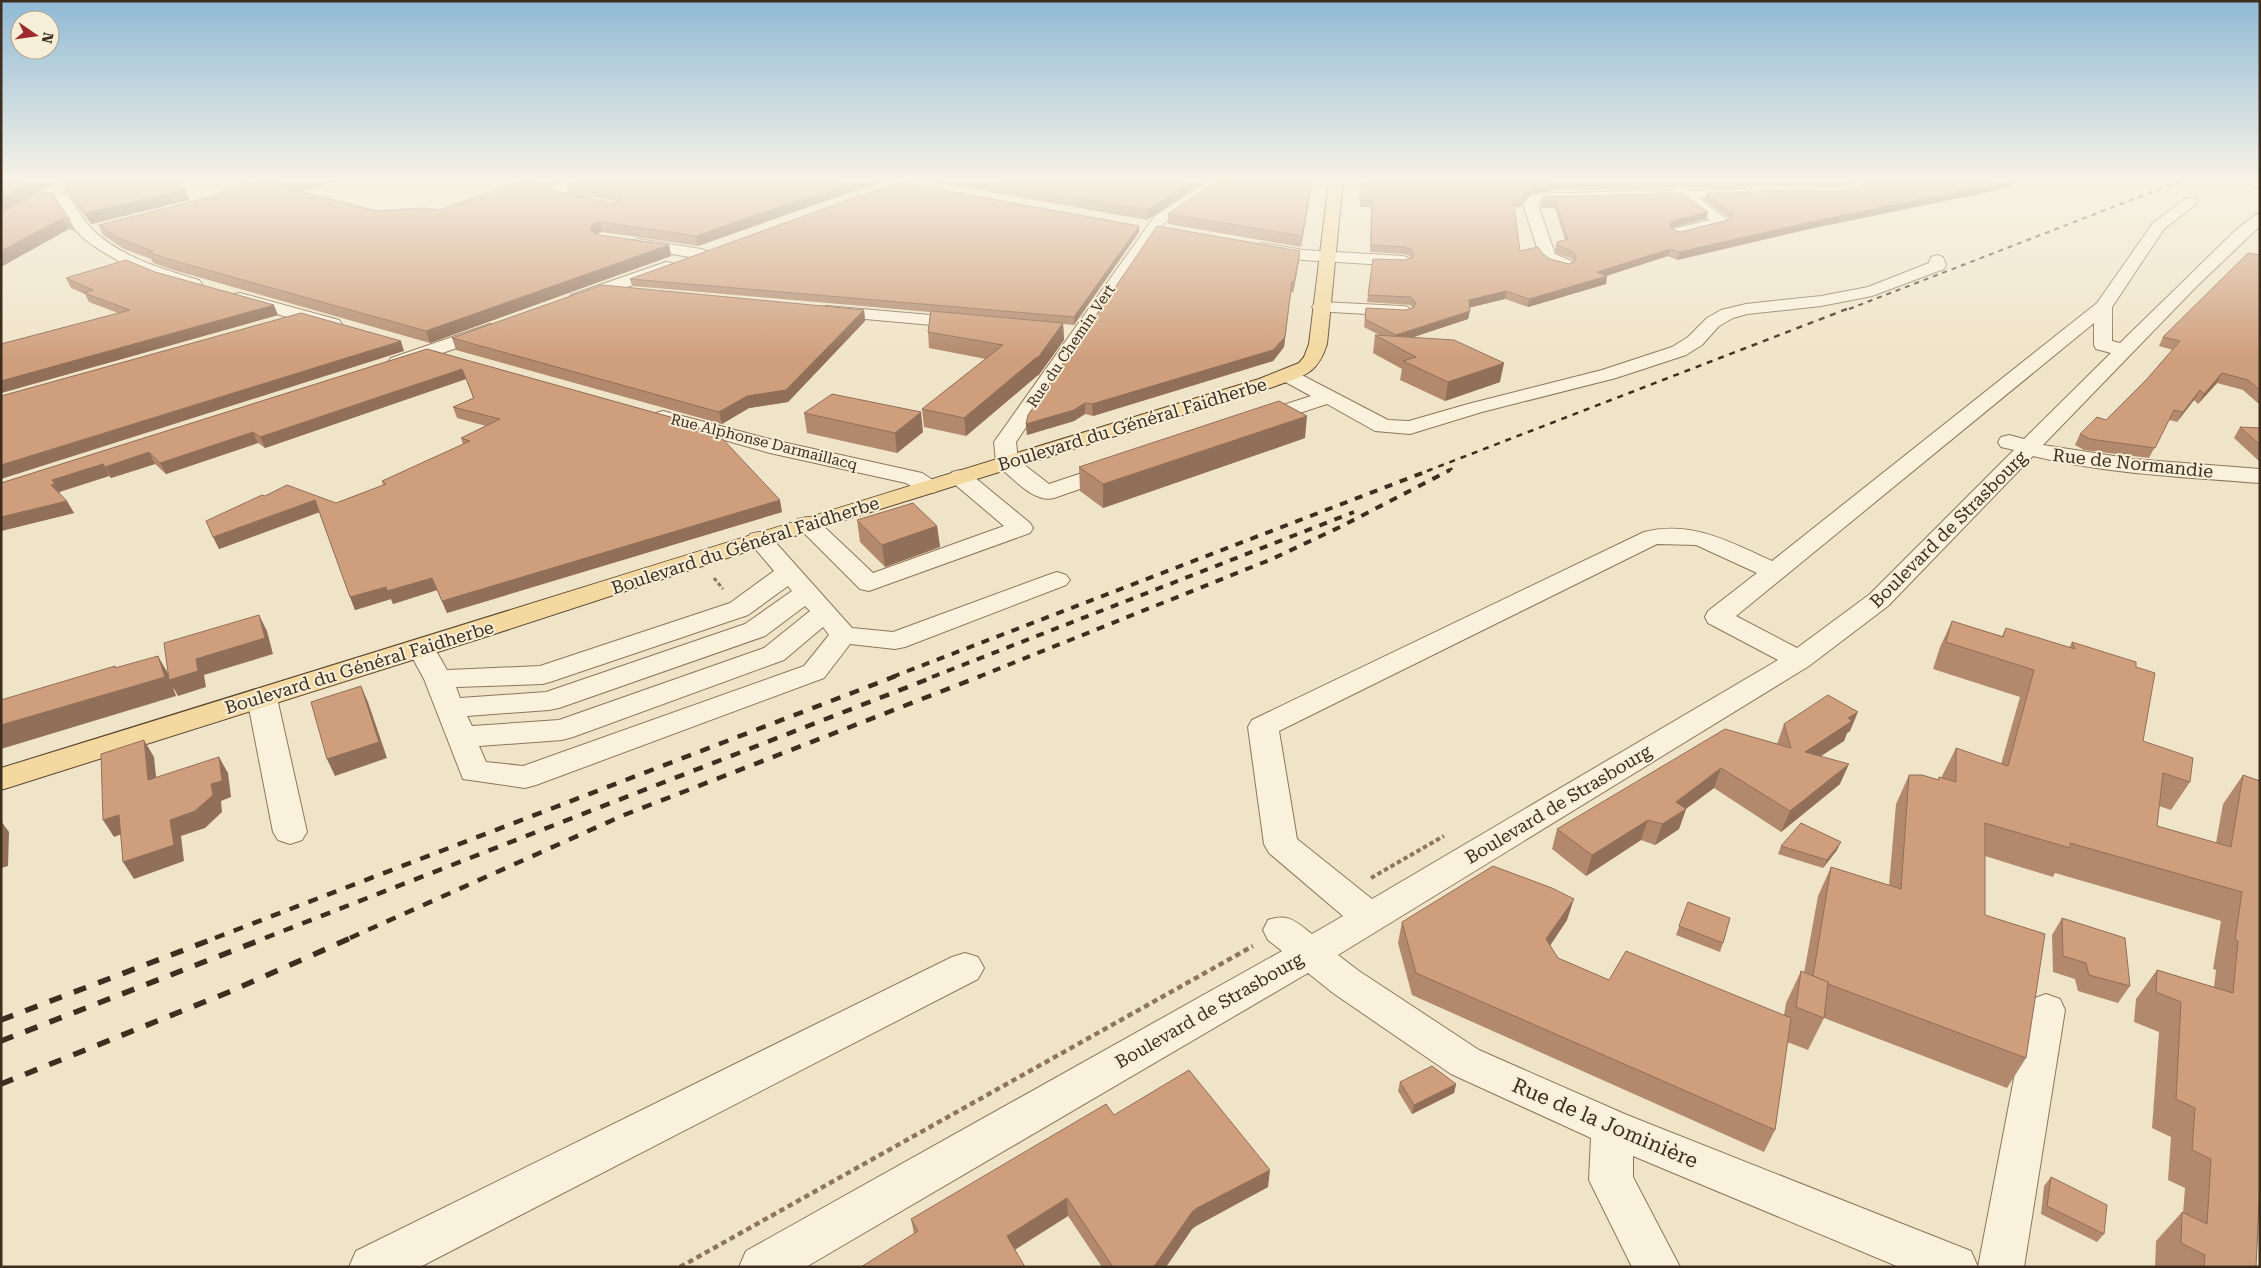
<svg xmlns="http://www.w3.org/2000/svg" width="2261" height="1268" viewBox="0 0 2261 1268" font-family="'Roboto Serif',serif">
  <rect width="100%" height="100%" fill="#f0e4c8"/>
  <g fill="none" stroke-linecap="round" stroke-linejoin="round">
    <!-- minor casing -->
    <g stroke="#8d765c" stroke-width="2">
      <g id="minor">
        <polygon points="568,180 586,180 564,193 591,198 593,201 591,204 586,205 554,199 549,198 545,193 547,190"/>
        <polygon points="889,180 910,180 908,183 869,197 864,198 857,194 859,191"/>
        <path d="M1210 180H1227L1164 223 1016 442 1018 460 1049 484 1115 462 1123 464 1126 469 1123 474 1054 498C1034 503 1014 479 999 467L996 462 994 442 1154 217Z"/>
        <path d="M1862 182 1869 186C1862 196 1812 201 1805 191L1812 187H1845Z"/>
        <path d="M1679 186 1688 190 1744 189 1751 193 1744 197 1699 198 1730 222 1727 225 1678 237 1672 235 1670 232 1672 229 1710 220 1681 198 1540 202 1538 205 1555 254 1571 261 1573 265 1571 269C1561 271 1546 265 1540 257L1523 204 1531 195 1536 194 1672 190Z"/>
        <path d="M46 193 68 195C75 205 81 217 90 227 117 256 162 269 199 280L202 284 199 288C174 294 98 253 80 235 71 225 65 213 58 202L41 200 39 197Z"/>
        <path d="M2190 198 2195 199 2197 202 2195 205 2164 229 2112 307V341L2120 343 2238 228 2255 215 2260 213V226L2196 287 2043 445 2133 459 2260 469V483C2184 477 2107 474 2033 456L1888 606 1809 666 1338 955 1359 971 1479 1050 1627 1115 1971 1251 1978 1267 2027 1010 2032 999 2046 994 2060 999 2065 1010 2024 1267H1899L1633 1156V1177L1680 1267H1632L1589 1180 1591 1138 1451 1074 1333 993 1308 973 806 1267H739L746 1251 1282 951 1268 940 1263 930 1268 920C1289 913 1296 922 1312 934L1343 916 1269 853 1264 844 1248 727 1252 720 1644 532C1692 520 1730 542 1772 561L2097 303 2153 223 2185 199ZM2094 323V345L2096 349 2111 353 2024 439 2009 435 2001 437 1998 442 2001 447 2014 450 1870 594 1797 648 1736 616ZM1657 544 1696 545 1757 573 1708 611 1705 617 1708 623 1778 660 1372 899 1297 839 1279 731Z"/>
        <polygon points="638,239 701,249 707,251 709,254 707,257 701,259 632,247 630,244 632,241"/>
        <polygon points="1262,243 1303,250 1403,256 1409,258 1411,261 1409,264 1403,266 1303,260 1256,251 1254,248 1256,245"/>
        <polygon points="1937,255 1943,257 1946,265 1944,269 1872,296 1821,306 1747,314 1733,318 1719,326 1702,345 1686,355 1616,378 1482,412 1410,434 1375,431 1327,404 1257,427 1249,426 1246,421 1249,416 1311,396 1280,379 1277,375 1280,371 1287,369 1294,371 1388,420 1409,421 1468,404 1602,370 1672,347 1688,337 1707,318 1721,310 1746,304 1821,296 1868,287 1929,263 1931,257"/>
        <polygon points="666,262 672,263 674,267 672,271 583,303 571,303 568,299 571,295"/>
        <polygon points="240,293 339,320 342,324 339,328 333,330 234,302 231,298 234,294"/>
        <polygon points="1321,302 1402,306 1408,307 1411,311 1408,315 1402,316 1315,311 1312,307 1315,303"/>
        <polygon points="827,306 965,318 971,319 974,323 971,327 965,328 821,315 818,311 821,307"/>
        <polygon points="490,324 497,326 499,330 497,334 405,366 398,368 391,366 388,362 391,358"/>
        <path d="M663 411 773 440 922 473 936 482 940 487 936 492C924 495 917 490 906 483L770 453 656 421 652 417 656 413Z"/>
        <polygon points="960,470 968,472 1030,523 1033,528 1030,533 869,591 860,589 795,524 798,519 807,517 816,519 873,573 1004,526 952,482 949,477 952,472"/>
        <path d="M759 532 768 534 852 628 893 632 1048 575 1057 572 1066 575 1070 580 1066 585 905 647 895 649 850 644 824 678 536 785 525 788 463 779 424 679 407 648 411 642 421 640 431 642 447 670 540 666 730 603 774 571 747 539 750 534ZM788 586 792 591 745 624 546 692 460 698 456 687 543 684 553 681 748 615ZM805 606 810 611 764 648 559 720 472 726 467 716 549 710 559 708 765 636ZM823 627 829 635 804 666 523 766 486 762 479 746 562 740 573 737 784 660Z"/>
        <polygon points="262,689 272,691 277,698 307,832 302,840 290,844 278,840 273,832 247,698 252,691"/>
        <polygon points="965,953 978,957 984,968 978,979 420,1267 349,1267 356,1251 952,957"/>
      </g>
    </g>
    <!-- major casing -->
    <g stroke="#5b4430" stroke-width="2">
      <g id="major">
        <path d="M1329 180H1343L1327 344C1317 376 1302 376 1273 387L816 529 482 638 1 790V768C421 639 839 506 1259 379L1299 363 1304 357 1309 344Z"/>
        <polygon points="2235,180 2260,180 2260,188 2237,183"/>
      </g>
    </g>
    <!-- path-far2 -->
    <polyline stroke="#8d765c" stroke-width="3" stroke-dasharray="4 2.5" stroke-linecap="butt" points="714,578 723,589"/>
    <!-- path-far1 -->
    <polyline stroke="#8d765c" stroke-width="4" stroke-dasharray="4.5 3" stroke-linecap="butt" points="1371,878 1444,836"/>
    <!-- path -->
    <polyline stroke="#8d765c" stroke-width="4.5" stroke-dasharray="5.5 4" stroke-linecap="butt" points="680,1267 1253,946"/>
    <!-- minor -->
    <use href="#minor" fill="#faf1dc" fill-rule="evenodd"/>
    <!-- major -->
    <use href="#major" fill="#f3d9a0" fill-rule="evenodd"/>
    <!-- rail-far4 -->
    <polyline stroke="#3d2e20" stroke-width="2" stroke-dasharray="5 5" stroke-linecap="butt" points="1849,309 2183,180"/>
    <!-- rail-far3 -->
    <g stroke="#3d2e20" stroke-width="2.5" stroke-dasharray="6 6" stroke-linecap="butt">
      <polyline points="1427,471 1852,307"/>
      <polyline points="1447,471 1455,467"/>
    </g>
    <!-- rail-far2 -->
    <g stroke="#3d2e20" stroke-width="4" stroke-dasharray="8 8" stroke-linecap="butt">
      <polyline points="892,677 1430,470"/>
      <polyline points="932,677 1354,512"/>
      <polyline points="978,677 1272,559 1340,527 1450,470"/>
    </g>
    <!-- rail-far1 -->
    <g stroke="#3d2e20" stroke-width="4.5" stroke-dasharray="10 10" stroke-linecap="butt">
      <polyline points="215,938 896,676"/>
      <polyline points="265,938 936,676"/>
      <polyline points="350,938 624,815 981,676"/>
    </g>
    <!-- rail -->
    <g stroke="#3d2e20" stroke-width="5.5" stroke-dasharray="13 13" stroke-linecap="butt">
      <polyline points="1,1020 218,937"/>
      <polyline points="1,1041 268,937"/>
      <polyline points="1,1084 229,992 353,937"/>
    </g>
  </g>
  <!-- wall -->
  <g fill="#b2896c" fill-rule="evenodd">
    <polygon points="241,180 344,180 298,191 377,211 440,210 514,183 494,180 564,180 546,188 546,189 613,203 619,202 569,192 567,182 879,182 698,246 602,232 597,234 599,235 669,245 671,256 430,343 173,270 153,263 151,259 124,249 103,235 99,225 214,196 258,182 243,184"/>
    <polygon points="922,180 1207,180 1147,220"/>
    <polygon points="1217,180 1312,180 1301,247 1168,224 1168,214"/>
    <path d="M1360 180H2031L2013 183 2012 187 1809 229 1677 260 1668 256 1607 276 1606 284 1528 307 1505 299 1469 307 1468 319 1411 338 1500 382 1445 401 1400 380 1402 369 1373 353 1375 335 1381 336 1364 327 1366 308 1405 310 1413 308 1410 305 1367 302 1373 259 1405 260 1411 258 1410 256 1403 254 1370 252 1371 207H1360ZM1861 180 1869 184 1848 190 1706 193 1704 200 1730 219 1680 232 1672 229 1671 228 1706 219 1708 212 1542 197 1541 208H1555L1565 240 1557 242 1555 249 1556 253 1572 259 1574 263 1569 264 1550 259 1543 254 1520 251 1514 207H1522L1523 201 1531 193 1556 190 1671 188 1680 184 1687 187 1845 185Z"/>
    <polygon points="63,182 189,200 91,224 68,193"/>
    <polygon points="43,192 70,220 75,231 69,229"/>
    <polygon points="1139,232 1074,325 1063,324 1064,340 1038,376 1038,375 966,436 924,427 922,409 986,359 929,348 928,332 930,312 632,286 630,279"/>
    <polygon points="2260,255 2260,405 2243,390 2217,383 2198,404 2194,400 2177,422 2169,420 2149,458 2084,450 2075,445 2080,434 2106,420 2147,379 2173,350 2159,346 2163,337"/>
    <polygon points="1299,261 1293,293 1291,292 1284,347 1273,361 1093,416 1085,414 1074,421 1027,435 1026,424"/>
    <polygon points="155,272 278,315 1,393 1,344 118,313 89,302 85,294 71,288 66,278"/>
    <polygon points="864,310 865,321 788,402 749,408 722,424 456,350 452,338"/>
    <polygon points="427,349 699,425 699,429 782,512 447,613 437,590 393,604 391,599 355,610 319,512 219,549 265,496 336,503 383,485 382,481 463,444 461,438 486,426 457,418 453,407 473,398 466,379 265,448 258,443 166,474 155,464 111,478 109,476 59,492 74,513 1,531 1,483"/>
    <polygon points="804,413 923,432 897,453 807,433"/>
    <polygon points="2240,427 2260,428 2260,462 2234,438"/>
    <polygon points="1305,438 1103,508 1080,491 1079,467"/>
    <polygon points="857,520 937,526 940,547 885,567 860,542"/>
    <polygon points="1952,621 2002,636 2006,628 2069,648 2072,642 2136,667 2143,741 2190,782 2171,810 2159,806 2157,826 2216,843 2223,804 2243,775 2260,781 2260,1184 2256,1267 2155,1267 2156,1241 2182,1212 2183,1213 2185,1188 2168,1180 2171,1137 2152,1128 2159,1032 2134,1022 2136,999 2157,970 2214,987 2216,970 2213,969 2221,921 2055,873 2053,877 1985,856 1985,915 2026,1058 2007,1088 1824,1018 1808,1050 1787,1042 1775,1130 1764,1152 1412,995 1398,943 1402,922 1567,920 1550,945 1558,958 1609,980 1784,1015 1786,1003 1801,971 1804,973 1818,896 1831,867 1889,885 1896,804 1909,775 1938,780 1939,777 1942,778 1942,776 1956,748 2001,764 2020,697 1933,669 1940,647"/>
    <polygon points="1784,724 1850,731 1847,733 1844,741 1820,756 1840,784 1781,832 1714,788 1686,809 1679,829 1655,845 1641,840 1586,876 1552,849 1557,829 1777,744"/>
    <polygon points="1781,846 1837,850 1823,868 1778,854"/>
    <polygon points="1688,902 1723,943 1720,952 1676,935"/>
    <polygon points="2062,918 2130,986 2118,1003 2078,991 2075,979 2053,972 2052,935"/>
    <polygon points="1400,1082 1456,1084 1454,1093 1412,1114 1398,1091"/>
    <polygon points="1114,1115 1268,1187 1196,1226 1192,1229 1166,1267 1102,1267 1068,1216 1015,1250 914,1234 911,1219"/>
    <polygon points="2051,1177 2104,1234 2097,1242 2041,1214 2044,1186"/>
  </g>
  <!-- shaded-wall -->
  <g fill="#916f58">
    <polygon points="37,180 63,180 1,212 1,198"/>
    <polygon points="241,180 273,180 243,184"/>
    <polygon points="301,180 344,180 281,196 277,186"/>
    <polygon points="543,180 564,180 546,188 543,193 541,183"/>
    <polygon points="856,180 880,180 879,182 698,246 696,236"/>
    <polygon points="1193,180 1207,180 1147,220 1148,210"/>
    <polygon points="1312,180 1312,185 1301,247 1302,236"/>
    <polygon points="1676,180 1681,180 1680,184 1671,188 1673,182"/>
    <polygon points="1846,180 1862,180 1845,185"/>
    <polygon points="2006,180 2031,180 2013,183 2012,187 1809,229 1677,260 1679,252 1811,222"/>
    <polygon points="1557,184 1556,190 1531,193 1523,201 1523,196 1532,186"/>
    <polygon points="185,190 189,200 91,224 85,213"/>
    <polygon points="1708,212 1706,219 1670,228 1670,226 1672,221"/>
    <polygon points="63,218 69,229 1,267 1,251"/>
    <polygon points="600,222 602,232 595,234 590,230 593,224"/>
    <polygon points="1139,226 1139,232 1074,325 1074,317"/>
    <polygon points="669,245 671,256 430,343 426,331"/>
    <polygon points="1670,249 1668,256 1595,279 1597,272"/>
    <polygon points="1300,251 1299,261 1293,293 1294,283"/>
    <polygon points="1607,276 1606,284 1528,307 1529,299"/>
    <polygon points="1292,281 1284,347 1273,361 1093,416 1092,404"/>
    <polygon points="1506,291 1505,299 1468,308 1469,300"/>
    <polygon points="274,305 278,315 1,393 1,381"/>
    <polygon points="864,310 865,321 788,402 749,408 722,424 719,412"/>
    <polygon points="1470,311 1468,319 1395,343 1396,335"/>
    <polygon points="1063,323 1064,340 1038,376 1038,375 966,436 964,418"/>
    <polygon points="401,341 404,351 1,479 1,465"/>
    <polygon points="1504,363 1500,382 1445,401 1448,382"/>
    <polygon points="462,369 466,379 265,448 260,437"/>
    <polygon points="2222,373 2217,383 2198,404 2204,394"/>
    <polygon points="2200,390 2194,400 2177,422 2183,412"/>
    <polygon points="1085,403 1085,414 1074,421 1027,435 1026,424"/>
    <polygon points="921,412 923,432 897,453 895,433"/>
    <polygon points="1307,416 1305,438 1103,508 1103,484"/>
    <polygon points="253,432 258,443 166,474 160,463"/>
    <polygon points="149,452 155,464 111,478 105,467"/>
    <polygon points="103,464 109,476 59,492 61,495 51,485 52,480"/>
    <polygon points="315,500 320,512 219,549 213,537"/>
    <polygon points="780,500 782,512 447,613 442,601"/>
    <polygon points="67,501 74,513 1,531 1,517"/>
    <polygon points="937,526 940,547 885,567 882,545"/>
    <polygon points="432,578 437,590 393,604 391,599 355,610 350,597 386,587"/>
    <polygon points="259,615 267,631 273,654 204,675 206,687 178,696 173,687 176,696 1,749 1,725 158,656 169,675 196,659"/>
    <polygon points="361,686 368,702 387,758 335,776 327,759"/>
    <polygon points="1858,712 1850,731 1847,733 1844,741 1797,772 1805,752 1848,718"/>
    <polygon points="144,740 154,757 158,796 148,780"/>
    <polygon points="219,757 228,773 231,797 221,801 222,812 205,828 181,836 184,861 134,879 123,862 170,820"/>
    <polygon points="1849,764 1840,784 1781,832 1790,811"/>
    <polygon points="1721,768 1714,788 1684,810 1686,809 1679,829 1655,845 1662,824 1676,802"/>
    <polygon points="119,815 130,831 114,837 103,820"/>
    <polygon points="1648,820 1641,840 1586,876 1592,855"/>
    <polygon points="1,821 9,832 8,866 1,868"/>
    <polygon points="1841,842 1837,850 1823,868 1827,860"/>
    <polygon points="1574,899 1567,920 1540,961 1546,939"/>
    <polygon points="1456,1084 1454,1093 1412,1114 1414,1105"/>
    <polygon points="1270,1170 1268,1187 1196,1226 1192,1229 1166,1267 1152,1267 1192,1212 1197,1208"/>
    <polygon points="1067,1198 1068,1216 1009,1253 1007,1236"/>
  </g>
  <!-- building -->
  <g fill="#cf9f7d" stroke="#916f58">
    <polygon points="1,180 37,180 1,198"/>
    <polygon points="67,180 180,180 185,190 85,213 63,182"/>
    <polygon points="265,180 301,180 277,186 377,211 423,208 440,210 523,180 543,180 541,183 546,190 613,203 619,202 622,196 619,192 567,182 571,180 856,180 696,236 600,222 593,224 590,230 599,235 669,245 426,331 168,259 148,252 153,251 119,238 99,225 214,196 229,189"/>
    <polygon points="976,180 1193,180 1148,210"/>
    <polygon points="1217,180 1312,180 1302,236 1168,214"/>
    <polygon points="1360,180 1676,180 1673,182 1557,184 1532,186 1523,196 1523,200 1513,200 1520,251 1538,247 1543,254 1550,259 1569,264 1574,262 1576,257 1573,252 1558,245 1557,242 1568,239 1556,202 1542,201 1542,197 1682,193 1708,212 1672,221 1670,226 1672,229 1680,232 1729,220 1733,216 1733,214 1706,193 1848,190 1870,184 1872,180 2014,180 1811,222 1679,252 1670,249 1597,272 1607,276 1529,299 1506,291 1469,300 1470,311 1396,335 1365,319 1366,308 1405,310 1413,308 1416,303 1411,297 1368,295 1373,259 1405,260 1412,258 1414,253 1411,249 1404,247 1371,245 1372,200 1360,200"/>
    <polygon points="1688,180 1726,180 1689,181"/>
    <polygon points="898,182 1139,226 1074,317 630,279"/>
    <polygon points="43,192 52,193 70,220 63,218 1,251 1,212"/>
    <polygon points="1157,226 1300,251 1294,283 1292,281 1285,337 1273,350 1092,404 1085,403 1074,410 1026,424 1028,415"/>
    <polygon points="2248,253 2260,255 2260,390 2248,380 2222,373 2204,394 2200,390 2183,412 2174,410 2155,448 2090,439 2080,434 2097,417 2106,420 2147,379 2180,341 2163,337"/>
    <polygon points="126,260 155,272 274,305 1,381 1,344 130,310 84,293 93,290 66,278"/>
    <polygon points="602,285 864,310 786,390 747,396 719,412 452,338"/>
    <polygon points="931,311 1063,323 1037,359 1037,357 964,418 922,409 1003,345 928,332"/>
    <polygon points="301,313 401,341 1,465 1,396"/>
    <polygon points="1375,335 1454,340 1504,363 1448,382 1403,361 1416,357"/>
    <polygon points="427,349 699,425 694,427 718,434 780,500 442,601 432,578 387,591 386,587 350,597 315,500 213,537 206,521 262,495 265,496 287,485 336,503 386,484 382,481 470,441 461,438 500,419 453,407 474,398 462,369 260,437 253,432 160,463 149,452 105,467 103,464 52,480 55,484 51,485 67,501 1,517 1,483"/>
    <polygon points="832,394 921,412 895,433 804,413"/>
    <polygon points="1279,401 1307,416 1103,484 1079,467"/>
    <polygon points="2240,427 2260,428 2260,445"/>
    <polygon points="913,503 937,526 882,545 857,520"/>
    <polygon points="259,615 265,638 196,659 198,671 169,680 164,643"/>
    <polygon points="1952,621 2003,637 2006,628 2075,649 2072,642 2136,662 2136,667 2155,673 2143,741 2193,758 2190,782 2163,773 2157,826 2231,847 2243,775 2260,781 2260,1181 2256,1267 2204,1267 2205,1255 2181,1243 2182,1212 2207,1224 2211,1159 2192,1150 2195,1108 2176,1099 2181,1002 2156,992 2157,970 2233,993 2238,941 2235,940 2242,892 2070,843 2070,848 1985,823 1985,915 2045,934 2026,1058 1828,984 1828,982 1813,976 1831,867 1901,889 1909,775 1922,775 1939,780 1939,777 1956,782 1956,748 2008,766 2034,670 1946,642"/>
    <polygon points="158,656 165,677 1,725 1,700 115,666 115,668"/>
    <polygon points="361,686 379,742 327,759 311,702"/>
    <polygon points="1828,695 1858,712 1848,718 1852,721 1805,752 1849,764 1790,811 1721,768 1676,802 1686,809 1662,824 1648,820 1592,855 1557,829 1725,729 1791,748 1784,724"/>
    <polygon points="144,740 148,780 219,757 222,781 211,784 213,795 195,811 170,820 174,845 123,862 119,815 103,820 101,754"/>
    <polygon points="1801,823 1841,842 1827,860 1781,846"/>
    <polygon points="1493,866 1552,888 1574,899 1546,939 1558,958 1609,980 1626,951 1791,1018 1775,1130 1416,973 1402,922"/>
    <polygon points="1688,902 1730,918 1723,943 1679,926"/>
    <polygon points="2062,918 2125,938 2130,986 2089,975 2086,963 2063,956"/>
    <polygon points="1801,971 1828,982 1824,1018 1796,1007"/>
    <polygon points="1432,1066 1456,1084 1414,1105 1400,1082"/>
    <polygon points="1189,1070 1270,1170 1197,1208 1192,1212 1155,1265 1152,1267 1113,1267 1067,1198 1007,1236 1025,1267 861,1267 918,1231 911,1219 1106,1104 1114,1115"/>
    <polygon points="2051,1177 2107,1205 2104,1234 2047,1206"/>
  </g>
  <!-- sky -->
  <linearGradient id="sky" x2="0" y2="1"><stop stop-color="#8fbad6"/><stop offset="0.5" stop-color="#f8f3e6"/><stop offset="1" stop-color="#f8f3e6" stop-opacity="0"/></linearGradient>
  <rect width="2261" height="358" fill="url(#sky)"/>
  <g text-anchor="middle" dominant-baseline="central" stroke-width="4" stroke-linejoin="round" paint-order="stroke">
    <!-- far-street labels -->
    <g font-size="15" fill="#3d2e20" stroke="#f7eed8">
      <text transform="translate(1071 346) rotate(-56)">Rue du Chemin Vert</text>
      <text transform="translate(764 442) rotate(14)">Rue Alphonse Darmaillacq</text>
    </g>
    <!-- street labels -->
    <g font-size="18" fill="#3d2e20" stroke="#f7eed8">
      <text transform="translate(1132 424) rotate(-17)">Boulevard du Général Faidherbe</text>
      <text transform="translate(2133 463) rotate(6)">Rue de Normandie</text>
      <text transform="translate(1948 529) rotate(-45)">Boulevard de Strasbourg</text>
      <text transform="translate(745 545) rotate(-18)">Boulevard du Général Faidherbe</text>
      <text transform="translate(359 667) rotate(-17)">Boulevard du Général Faidherbe</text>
      <text transform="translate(1558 804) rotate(-31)">Boulevard de Strasbourg</text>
      <text transform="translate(1209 1010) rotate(-30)">Boulevard de Strasbourg</text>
    </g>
    <!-- near-street labels -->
    <g font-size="21" fill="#3d2e20" stroke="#f7eed8">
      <text transform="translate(1605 1123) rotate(23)">Rue de la Jominière</text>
    </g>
  </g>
  <!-- border -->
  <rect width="2261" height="1268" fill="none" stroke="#3d2e20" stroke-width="5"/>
  <!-- north arrow -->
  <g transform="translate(35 35) rotate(103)"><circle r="24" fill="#f7eed8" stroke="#ada18e"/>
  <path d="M0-4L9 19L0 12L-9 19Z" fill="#9e2a2b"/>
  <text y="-8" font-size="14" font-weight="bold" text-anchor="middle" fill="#3d2e20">N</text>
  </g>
</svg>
